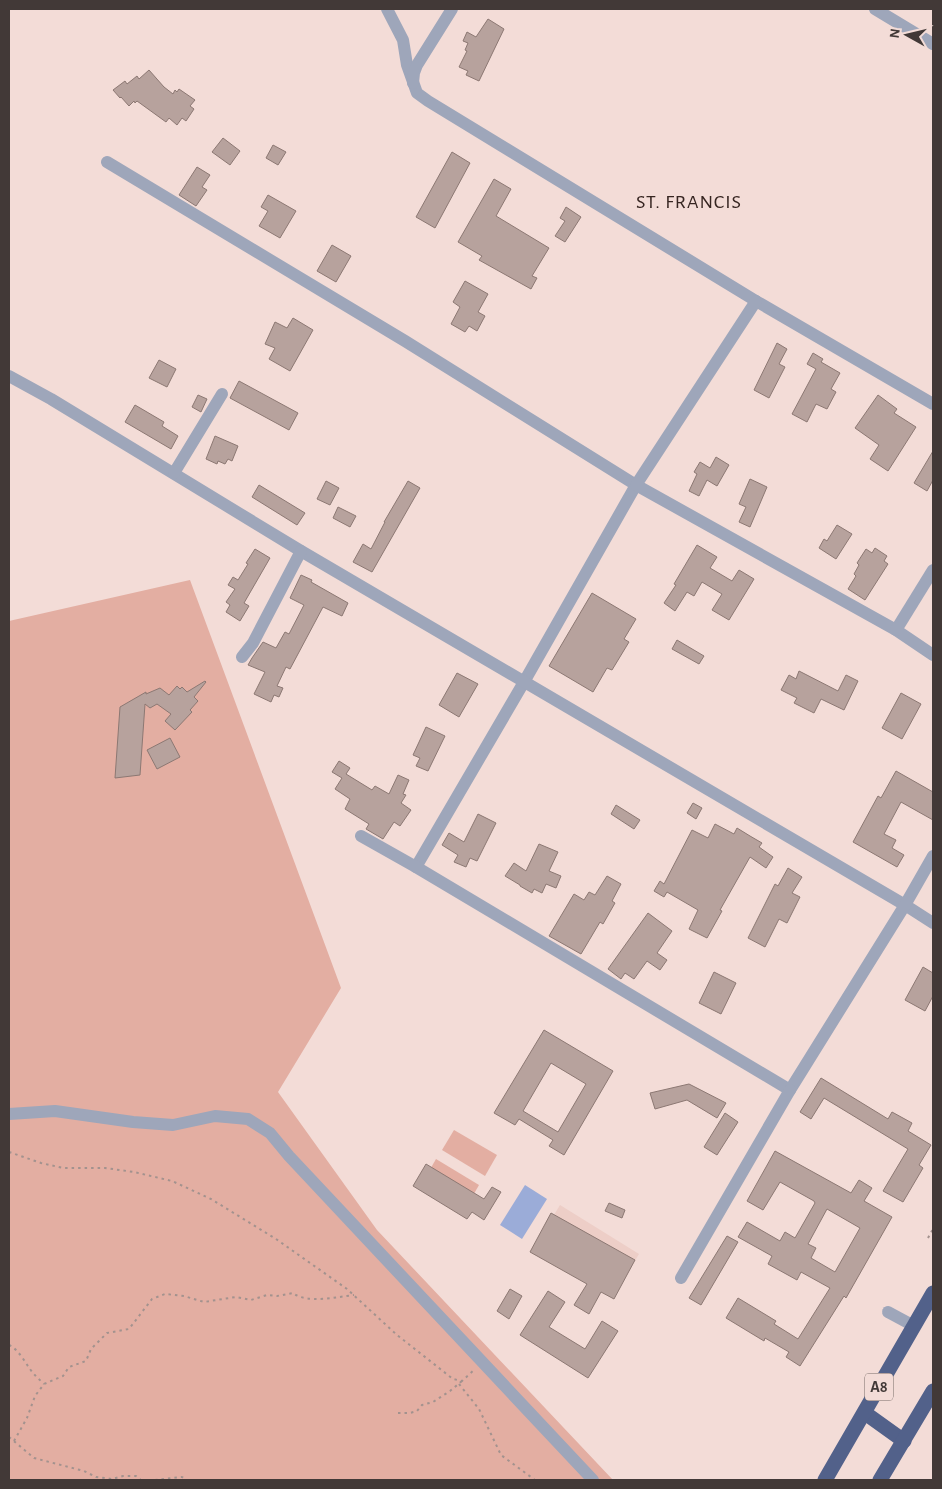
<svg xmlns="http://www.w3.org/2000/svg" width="942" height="1489" viewBox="0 0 942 1489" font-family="'Alegreya Sans',sans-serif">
  <rect width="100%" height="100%" fill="#f3dcd7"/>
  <!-- built -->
  <polygon fill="#edcec7" points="560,1205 639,1254 613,1297 534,1248"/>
  <!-- green -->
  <g fill="#e3aea2">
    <polygon points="190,580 341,988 278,1092 377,1230 613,1480 9,1480 9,621"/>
    <polygon points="454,1130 497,1155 485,1176 442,1150"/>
    <polygon points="436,1159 479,1185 467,1206 424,1180"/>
  </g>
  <!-- water -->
  <polygon fill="#9bacd8" points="525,1185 547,1199 522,1239 500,1225"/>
  <!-- building -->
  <g fill="#b7a29d" stroke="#8c7873" fill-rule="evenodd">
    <polygon points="488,19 504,29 479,81 466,75 468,71 459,67 467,51 465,50 468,43 463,41 467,32 476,37"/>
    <polygon points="149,70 164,87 173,94 175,90 177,92 179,89 195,100 190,106 194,109 186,121 182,118 177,125 169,118 166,122 137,101 135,103 134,101 129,106 121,97 120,98 113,90 125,81 127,84 137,76 139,79"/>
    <polygon points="223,138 240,151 230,165 212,152"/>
    <polygon points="273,145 286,152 278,165 266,158"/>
    <polygon points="452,152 470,163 435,228 416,217"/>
    <polygon points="197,167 210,175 202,187 207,190 196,206 179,195"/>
    <polygon points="494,179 511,189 496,216 549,248 532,276 537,278 531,289 479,260 482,256 458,242"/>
    <polygon points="268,195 296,211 280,238 259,226 268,211 261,207"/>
    <polygon points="566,207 581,217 565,242 555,236 565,221 560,218"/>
    <polygon points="332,245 351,256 336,282 317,271"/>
    <polygon points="465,281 488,294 478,312 485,316 477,331 469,326 465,332 451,324 460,307 453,302"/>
    <polygon points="293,318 313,330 290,371 269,359 275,348 265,344 275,322 287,328"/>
    <polygon points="777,343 787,349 779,364 785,367 769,398 754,390"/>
    <polygon points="813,353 823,359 821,362 840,373 831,389 836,392 827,409 816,404 807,422 792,414 816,369 807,364"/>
    <polygon points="159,360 176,369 167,387 149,378"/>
    <polygon points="239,381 298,413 289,430 230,398"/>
    <polygon points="198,395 207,399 201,412 192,407"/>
    <polygon points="878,395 897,409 894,413 916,427 888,471 870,459 879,445 855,428"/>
    <polygon points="135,405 164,422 162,426 178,436 171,449 125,422"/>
    <polygon points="215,436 238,446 232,461 228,459 225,464 218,461 217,464 206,459"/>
    <polygon points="933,451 933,480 927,491 914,483"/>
    <polygon points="716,457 729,465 717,486 707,480 699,496 689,491 697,474 694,472 700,462 710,468"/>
    <polygon points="750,479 767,487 750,527 739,522 746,507 739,504"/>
    <polygon points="326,481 339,488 330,505 317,499"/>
    <polygon points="408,481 420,488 372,572 353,562 363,544 371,549 385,522 384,522"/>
    <polygon points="259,485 305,513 297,525 252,497"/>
    <polygon points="338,507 356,516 350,527 333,518"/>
    <polygon points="837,525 852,534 836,559 819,548 824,539 827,541"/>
    <polygon points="697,545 717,557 710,568 732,581 739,570 754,579 729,620 712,610 722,594 702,582 694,596 687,592 675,611 664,603 676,585 674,584"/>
    <polygon points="875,548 887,556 884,561 888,564 865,600 848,589 856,576 854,574 859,565 857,563 866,549 872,553"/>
    <polygon points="255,549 270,558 244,603 249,606 240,621 226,612 230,605 226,602 235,589 228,585 233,577 238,580 248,564 246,563"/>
    <polygon points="301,575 312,580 311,582 348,603 342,616 323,607 290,669 286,667 277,686 283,688 279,697 274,695 271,702 254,694 265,672 248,665 252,658 263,642 276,648 285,632 289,634 304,605 290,598"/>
    <polygon points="592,593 636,619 624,639 629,642 612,670 607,668 593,692 549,666"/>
    <polygon points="677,640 704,656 699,664 672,649"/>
    <polygon points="799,671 838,691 846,675 858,681 844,710 821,699 814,713 794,703 797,698 781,690 789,675 796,679"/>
    <polygon points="457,673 478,684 459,717 439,705"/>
    <polygon points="205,681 206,682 194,697 198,701 190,710 192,712 175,730 165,721 171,714 157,704 150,708 145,704 140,775 115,778 120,707 146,692 146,694 160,688 169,695 177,686 180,689 182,687 187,692"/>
    <polygon points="901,693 921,704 902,739 882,728"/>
    <polygon points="426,727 445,736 428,771 416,766 420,758 413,755"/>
    <polygon points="170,738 180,757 157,769 147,750"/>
    <polygon points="339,761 350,768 346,774 372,790 375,786 389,794 398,775 409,780 403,794 406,795 401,803 411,810 400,826 394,822 383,839 366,829 369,824 345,809 350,799 335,789 342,778 332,772"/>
    <polygon points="896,771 933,792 933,820 901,802 884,834 896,840 892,848 904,855 897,867 853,842 878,796 881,798"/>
    <polygon points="693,803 702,808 696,819 687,813"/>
    <polygon points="616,805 640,820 634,829 611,814"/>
    <polygon points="478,814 496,823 477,861 470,858 466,867 454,862 458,855 442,845 449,833 464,842"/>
    <polygon points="715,824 734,834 737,828 750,836 762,843 759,847 773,857 766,868 750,857 720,910 722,911 707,938 689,929 698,910 667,892 664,897 654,891 660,881 664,884 692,830 708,838"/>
    <polygon points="539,844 558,852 549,871 561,876 556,888 546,884 542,893 534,889 532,893 520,886 520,885 505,876 514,863 526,871"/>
    <polygon points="788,868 802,877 792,893 800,897 787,923 779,919 765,947 748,938 775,884 778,886"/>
    <polygon points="607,876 621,884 612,901 615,903 603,924 600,922 581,954 549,936 574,894 584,900 589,892 595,895"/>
    <polygon points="648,913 672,931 657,953 667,960 660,970 647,961 634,979 625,973 621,979 608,969"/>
    <polygon points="923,967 933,973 933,996 925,1011 905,1000"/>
    <polygon points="714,972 736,983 721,1014 699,1003"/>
    <path d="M544 1030 613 1071 564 1155 549 1146 553 1140 519 1119 515 1125 494 1113ZM551 1063 586 1084 558 1132 523 1111Z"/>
    <polygon points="821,1078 888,1119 892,1112 912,1123 908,1131 931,1145 919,1165 923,1168 903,1202 883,1191 908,1149 824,1098 811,1119 800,1112"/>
    <polygon points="689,1084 726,1103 717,1118 687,1100 655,1109 650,1093"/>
    <polygon points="725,1113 738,1122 717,1155 704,1147"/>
    <path d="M775 1151 851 1193 859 1180 872 1188 864 1201 892 1217 846 1298 844 1296 800 1366 786 1357 789 1352 765 1338 764 1341 726 1318 738 1298 776 1321 774 1324 798 1339 830 1288 801 1272 797 1280 768 1264 772 1256 738 1237 747 1222 780 1241 785 1232 795 1238 815 1203 814 1201 780 1182 763 1210 747 1201ZM827 1209 860 1228 835 1272 811 1258 816 1248 808 1244Z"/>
    <polygon points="426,1164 484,1199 492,1187 501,1192 484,1220 472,1212 467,1219 413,1186"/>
    <polygon points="609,1203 625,1210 622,1218 605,1211"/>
    <polygon points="551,1213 635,1260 614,1299 601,1292 589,1314 574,1305 587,1284 530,1252"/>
    <polygon points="727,1236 738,1242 701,1305 689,1298"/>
    <polygon points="510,1289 522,1296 509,1319 497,1311"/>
    <polygon points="548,1291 565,1302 549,1327 585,1349 602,1321 618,1331 588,1378 520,1335"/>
  </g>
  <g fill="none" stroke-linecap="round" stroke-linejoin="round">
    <!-- path -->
    <g stroke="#a3928e" stroke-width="2" stroke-dasharray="2.5 4" stroke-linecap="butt">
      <polyline points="9,1152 41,1163 63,1168 105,1168 134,1172 172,1181 211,1199 276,1239 347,1289 397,1335 453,1379 462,1381 474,1370"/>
      <polyline points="928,1238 933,1229"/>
      <path d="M9 1345C19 1350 24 1361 30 1369 34 1375 39 1379 44 1384"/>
      <polyline points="459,1384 479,1409 501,1455 535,1480"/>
      <polyline points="398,1413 410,1413 417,1411 422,1405 433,1402 450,1391 462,1381"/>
      <polyline points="9,1437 34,1458 84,1471 96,1477 112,1479 123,1476 136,1476 141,1480"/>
      <path d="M14 1441 27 1418 35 1396 44 1384 63 1376 69 1367 86 1361 91 1349 107 1333 129 1329 152 1299 165 1294 184 1296 204 1302 236 1297 251 1300 267 1295 277 1296 293 1293C307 1304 337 1297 354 1295"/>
      <polyline points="155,1480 182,1477 187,1480"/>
    </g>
    <!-- street -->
    <g stroke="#9ea6ba" stroke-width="12">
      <polyline points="387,9 403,40 407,65 417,93 428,101 756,301 933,404"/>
      <polyline points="875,9 933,44"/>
      <polyline points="413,83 414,73 417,65 452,9"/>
      <polyline points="107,162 405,341 636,485 524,682 416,867"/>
      <polyline points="756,301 636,485 896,630 933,655"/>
      <polyline points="9,376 51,399 301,551 905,905 933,923"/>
      <polyline points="174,473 222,394"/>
      <polyline points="896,630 933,570"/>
      <polyline points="242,657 253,643 301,551"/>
      <polyline points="361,836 416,867 790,1090 905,905 933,856"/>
      <polyline points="9,1114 55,1111 133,1122 173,1125 215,1116 248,1119 270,1133 289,1156 593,1480"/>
      <polyline points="681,1278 790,1090"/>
      <polyline points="888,1312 914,1326"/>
    </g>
    <!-- highway -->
    <g stroke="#52618a" stroke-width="15">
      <polyline points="865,1413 904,1441"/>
      <polyline points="825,1480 933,1293"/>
      <polyline points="880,1480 933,1391"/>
    </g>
  </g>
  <g text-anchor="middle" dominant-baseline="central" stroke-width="4.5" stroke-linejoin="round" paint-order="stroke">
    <!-- shield labels -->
    <rect fill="#f3dcd7" stroke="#776a67" stroke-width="1" x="865" y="1373.5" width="28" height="27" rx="4"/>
    <g font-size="16" font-weight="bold" fill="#423937">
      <text x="879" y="1387">A8</text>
    </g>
    <!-- quarter labels -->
    <g font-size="20" letter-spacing="1" fill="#362521" stroke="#f3dcd7">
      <text x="689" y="202">ST. FRANCIS</text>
    </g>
  </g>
  <!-- border -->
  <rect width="942" height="1489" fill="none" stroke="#423937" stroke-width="20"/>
  <!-- north arrow -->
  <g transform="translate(907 35) rotate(278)" stroke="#f3dcd7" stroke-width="4" paint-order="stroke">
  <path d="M0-4L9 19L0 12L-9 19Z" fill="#423937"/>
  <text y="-8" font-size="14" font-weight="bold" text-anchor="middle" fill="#423937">N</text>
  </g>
</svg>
